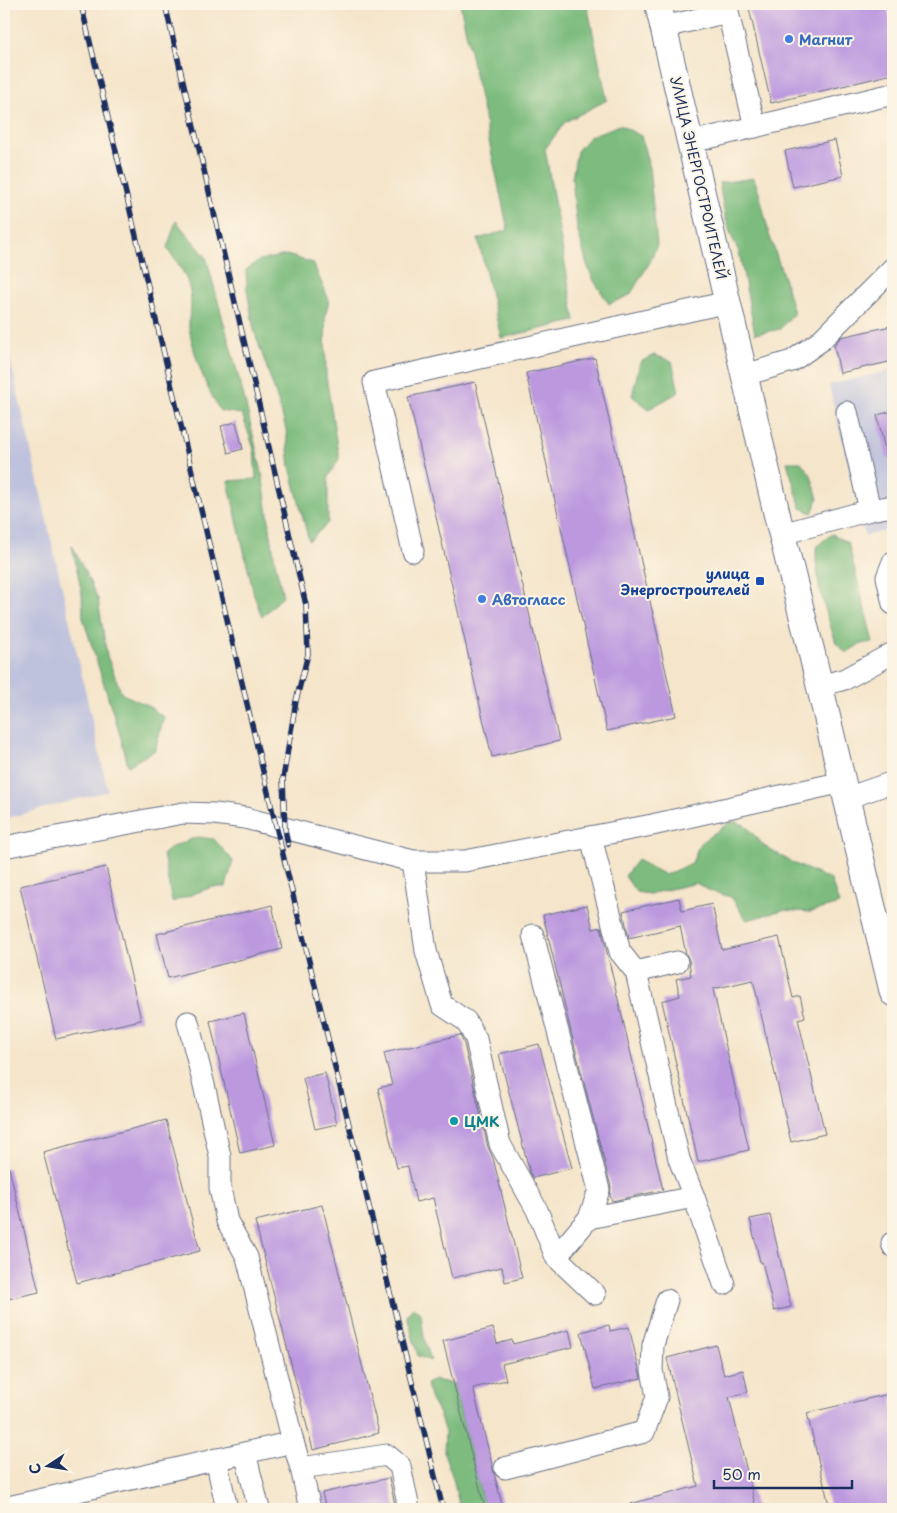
<svg xmlns="http://www.w3.org/2000/svg" width="897" height="1513" viewBox="0 0 897 1513" font-family="'Playpen Sans',sans-serif">
  <rect width="100%" height="100%" fill="#fcf5e5"/>
  <filter id="ink" filterUnits="userSpaceOnUse"><feTurbulence type="fractalNoise" baseFrequency=".02" numOctaves="2"/><feDisplacementMap in="SourceGraphic" scale="10" xChannelSelector="R" yChannelSelector="G"/><feConvolveMatrix kernelMatrix="1 2 1 2 8 2 1 2 1" color-interpolation-filters="sRGB"/></filter>
  <filter id="wash" filterUnits="userSpaceOnUse"><feTurbulence type="fractalNoise" baseFrequency=".0096" numOctaves="4" result="noise"/><feDisplacementMap in="SourceGraphic" scale="20" xChannelSelector="R" yChannelSelector="G"/><feGaussianBlur stdDeviation="1.12" result="paint"/><feColorMatrix in="noise" values="0 0 0 0 0 0 0 0 0 0 0 0 0 0 0 0 0 1.4 0 .05"/><feComposite in="paint" operator="in"/></filter>
  <g filter="url(#wash)">
    <rect width="100%" height="100%" fill="#f5e5ca"/>
    <!-- industrial -->
    <g fill="#bfc2dd">
      <polygon points="4,331 108,791 4,819"/>
      <polygon points="893,370 893,529 865,536 829,385"/>
    </g>
    <!-- forest -->
    <g fill="#7dbc7e" stroke="#4c766e">
      <polygon points="460,4 587,4 607,100 565,122 545,149 575,321 501,338 478,239 508,230"/>
      <polygon points="620,125 641,136 649,167 657,245 650,262 630,295 609,304 594,281 587,265 577,228 572,178 577,151 590,136"/>
      <polygon points="754,178 760,196 769,234 785,281 794,313 780,329 755,334 739,252 731,235 725,216 719,183"/>
      <path d="M176 221 206 257 244 397 262 473 275 562 283 596 262 617 254 595 228 481 256 479 254 449 242 414 220 411C205 385 194 357 189 327 188 318 192 309 191 300 190 278 179 265 167 248Z"/>
      <polygon points="287,255 313,263 329,300 325,317 326,376 339,459 328,477 328,523 309,541 290,467 286,429 277,398 254,330 247,290 246,270 260,260"/>
      <polygon points="654,355 672,361 679,392 649,409 632,396 640,362"/>
      <polygon points="787,462 801,462 811,475 818,499 812,513 801,508"/>
      <polygon points="832,534 848,543 873,642 860,644 846,653 836,643 827,615 819,586 816,560 816,547"/>
      <polygon points="72,545 98,599 107,656 122,694 147,705 164,717 155,750 128,766 121,738 83,618 82,594"/>
      <polygon points="732,821 745,825 764,846 793,863 831,880 839,904 810,912 783,910 747,920 731,897 710,891 696,883 649,894 636,892 625,876 637,860 665,875 692,863 700,843"/>
      <polygon points="197,837 214,839 233,861 226,887 212,887 172,902 163,854 172,847"/>
      <polygon points="413,1307 421,1314 424,1337 431,1361 418,1356 407,1316"/>
      <polygon points="435,1380 454,1384 485,1509 460,1509 453,1478 444,1453 445,1433 439,1414 431,1400 426,1384"/>
    </g>
    <g id="blocks">
      <!-- building -->
      <g fill="#bc99df">
        <polygon points="748,4 887,4 893,32 893,74 771,103"/>
        <polygon points="835,140 843,176 793,187 785,151"/>
        <polygon points="891,326 893,335 893,361 840,373 834,345 841,337"/>
        <polygon points="595,358 676,716 607,731 526,373"/>
        <polygon points="475,382 559,741 492,757 408,397"/>
        <polygon points="893,411 893,457 887,458 877,415"/>
        <polygon points="236,422 243,449 228,453 221,426"/>
        <polygon points="106,867 141,1020 56,1039 20,886"/>
        <polygon points="679,898 682,911 712,904 722,950 779,937 793,998 800,996 805,1017 798,1019 825,1134 791,1142 753,980 713,989 749,1150 698,1162 662,1001 680,996 676,979 691,976 689,960 686,954 680,926 629,938 623,911"/>
        <polygon points="272,905 282,949 168,978 157,934"/>
        <polygon points="587,905 593,929 601,927 663,1190 612,1201 610,1195 611,1187 573,1040 543,915"/>
        <polygon points="244,1013 275,1145 240,1153 210,1021"/>
        <polygon points="460,1035 464,1044 488,1147 493,1158 522,1278 505,1282 502,1267 452,1278 433,1198 416,1202 408,1166 397,1168 378,1088 392,1085 384,1053"/>
        <polygon points="539,1044 572,1168 533,1178 530,1173 499,1054"/>
        <polygon points="325,1073 337,1124 315,1129 303,1078"/>
        <polygon points="166,1120 200,1251 77,1283 43,1152"/>
        <polygon points="9,1168 39,1292 4,1300 4,1169"/>
        <polygon points="322,1205 379,1433 313,1450 255,1221"/>
        <polygon points="770,1215 791,1307 774,1311 762,1262 760,1262 750,1219"/>
        <polygon points="609,1325 610,1331 629,1327 641,1378 595,1389 581,1332"/>
        <polygon points="493,1328 497,1344 512,1340 513,1344 569,1330 573,1347 502,1364 506,1380 473,1388 503,1509 485,1509 443,1341"/>
        <polygon points="716,1345 724,1375 743,1370 748,1392 729,1397 756,1509 630,1509 630,1504 698,1486 667,1358"/>
        <polygon points="893,1393 893,1509 830,1509 807,1413"/>
        <polygon points="389,1478 396,1509 326,1509 322,1493"/>
      </g>
    </g>
  </g>
  <g filter="url(#ink)">
    <use href="#blocks" fill-opacity="0" stroke="#676f84" stroke-width="1"/>
    <g fill="none" stroke-linecap="round" stroke-linejoin="round">
      <!-- minor casing -->
      <g stroke="#676f84" stroke-width="23">
        <g id="minor">
          <polyline points="726,4 755,127"/>
          <polyline points="664,27 728,12"/>
          <polyline points="691,142 893,94"/>
          <polyline points="745,375 792,361 819,342 893,268"/>
          <polyline points="847,412 870,510"/>
          <polyline points="782,534 870,510 893,506"/>
          <polyline points="413,551 374,382 728,302"/>
          <polyline points="893,562 887,577 893,604"/>
          <polyline points="820,686 845,679 893,653"/>
          <polyline points="847,798 893,782"/>
          <polyline points="591,837 620,952 636,972 679,1159 694,1197 724,1284"/>
          <polyline points="4,847 183,813 215,814 245,818 413,861 465,861 652,825 843,782"/>
          <polyline points="413,861 426,951 442,1005 466,1021 476,1039 500,1144 537,1210 556,1257 595,1294"/>
          <polyline points="533,935 599,1190 589,1218 556,1257"/>
          <polyline points="636,972 677,962"/>
          <polyline points="188,1022 204,1085 220,1156 220,1188 227,1221 247,1257 293,1442 301,1468 310,1509"/>
          <polyline points="589,1218 694,1197"/>
          <polyline points="892,1243 893,1246"/>
          <polyline points="245,1453 259,1509"/>
          <polyline points="216,1459 227,1509"/>
          <polyline points="301,1468 387,1455 400,1466 409,1509"/>
          <polyline points="505,1468 644,1432 657,1397 652,1370 653,1345 667,1300"/>
          <polyline points="4,1508 293,1442"/>
        </g>
      </g>
      <!-- major casing -->
      <g stroke="#676f84" stroke-width="28">
        <polyline id="major" points="658,4 778,519 812,654 893,993"/>
      </g>
      <!-- minor -->
      <use href="#minor" stroke="#fff" stroke-width="21"/>
      <!-- major -->
      <use href="#major" stroke="#fff" stroke-width="26"/>
      <!-- rail casing -->
      <g stroke="#1b2f5e" stroke-width="5.5">
        <g id="rail">
          <polyline points="81,4 276,826 443,1509"/>
          <polyline points="165,4 306,605 308,654 296,701 283,779 285,829 288,845"/>
        </g>
      </g>
      <!-- rail -->
      <use href="#rail" stroke="#fcf5e5" stroke-width="4" stroke-dasharray="11" stroke-linecap="butt"/>
    </g>
  </g>
  <!-- markers -->
  <g fill="#3f7fe0" stroke="#fcf5e5" stroke-width="2">
    <circle cx="789" cy="39" r="5"/>
    <circle cx="482" cy="599" r="5"/>
  </g>
  <rect fill="#1a4fb4" stroke="#fcf5e5" stroke-width="2" x="755" y="576" width="10" height="10" rx="2.5"/>
  <circle fill="#0f9aa8" stroke="#fcf5e5" stroke-width="2" cx="454" cy="1121" r="5"/>
  <g text-anchor="middle" dominant-baseline="central" stroke-width="4" stroke-linejoin="round" paint-order="stroke">
    <!-- shop labels -->
    <g font-size="14" font-weight="bold" fill="#366cbe" stroke="#fcf5e5" text-anchor="start">
      <text x="799" y="39">Магнит</text>
      <text x="492" y="599">Автогласс</text>
    </g>
    <!-- street labels -->
    <g font-size="14" fill="#1b2f5e" stroke="#fcf5e5">
      <text transform="translate(699 178) rotate(77)">УЛИЦА ЭНЕРГОСТРОИТЕЛЕЙ</text>
    </g>
    <!-- transit labels -->
    <g font-size="14" font-weight="bold" fill="#164399" stroke="#fcf5e5" text-anchor="end">
      <text x="750" y="573">улица<tspan x="750" dy="16">Энергостроителей</tspan></text>
    </g>
    <!-- culture labels -->
    <g font-size="14" font-weight="bold" fill="#0d838f" stroke="#fcf5e5" text-anchor="start">
      <text x="464" y="1121">ЦМК</text>
    </g>
  </g>
  <!-- margin -->
  <rect width="897" height="1513" fill="none" stroke="#fcf5e5" stroke-width="20"/>
  <!-- north arrow -->
  <g transform="translate(48 1466) rotate(258)" stroke="#fcf5e5" stroke-width="4" paint-order="stroke">
  <path d="M0-4L9 19L0 12L-9 19Z" fill="#1b2f5e"/>
  <text y="-8" font-size="14" font-weight="bold" text-anchor="middle" fill="#1b2f5e">С</text>
  </g>
  <!-- scale -->
  <path d="M714 1480v8h138v-8" fill="none" stroke="#1b2f5e" stroke-width="2.5"/>
  <text x="722" y="1480" font-size="15" fill="#1b2f5e" stroke="#fcf5e5" stroke-width="4" paint-order="stroke">50 m</text>
</svg>
